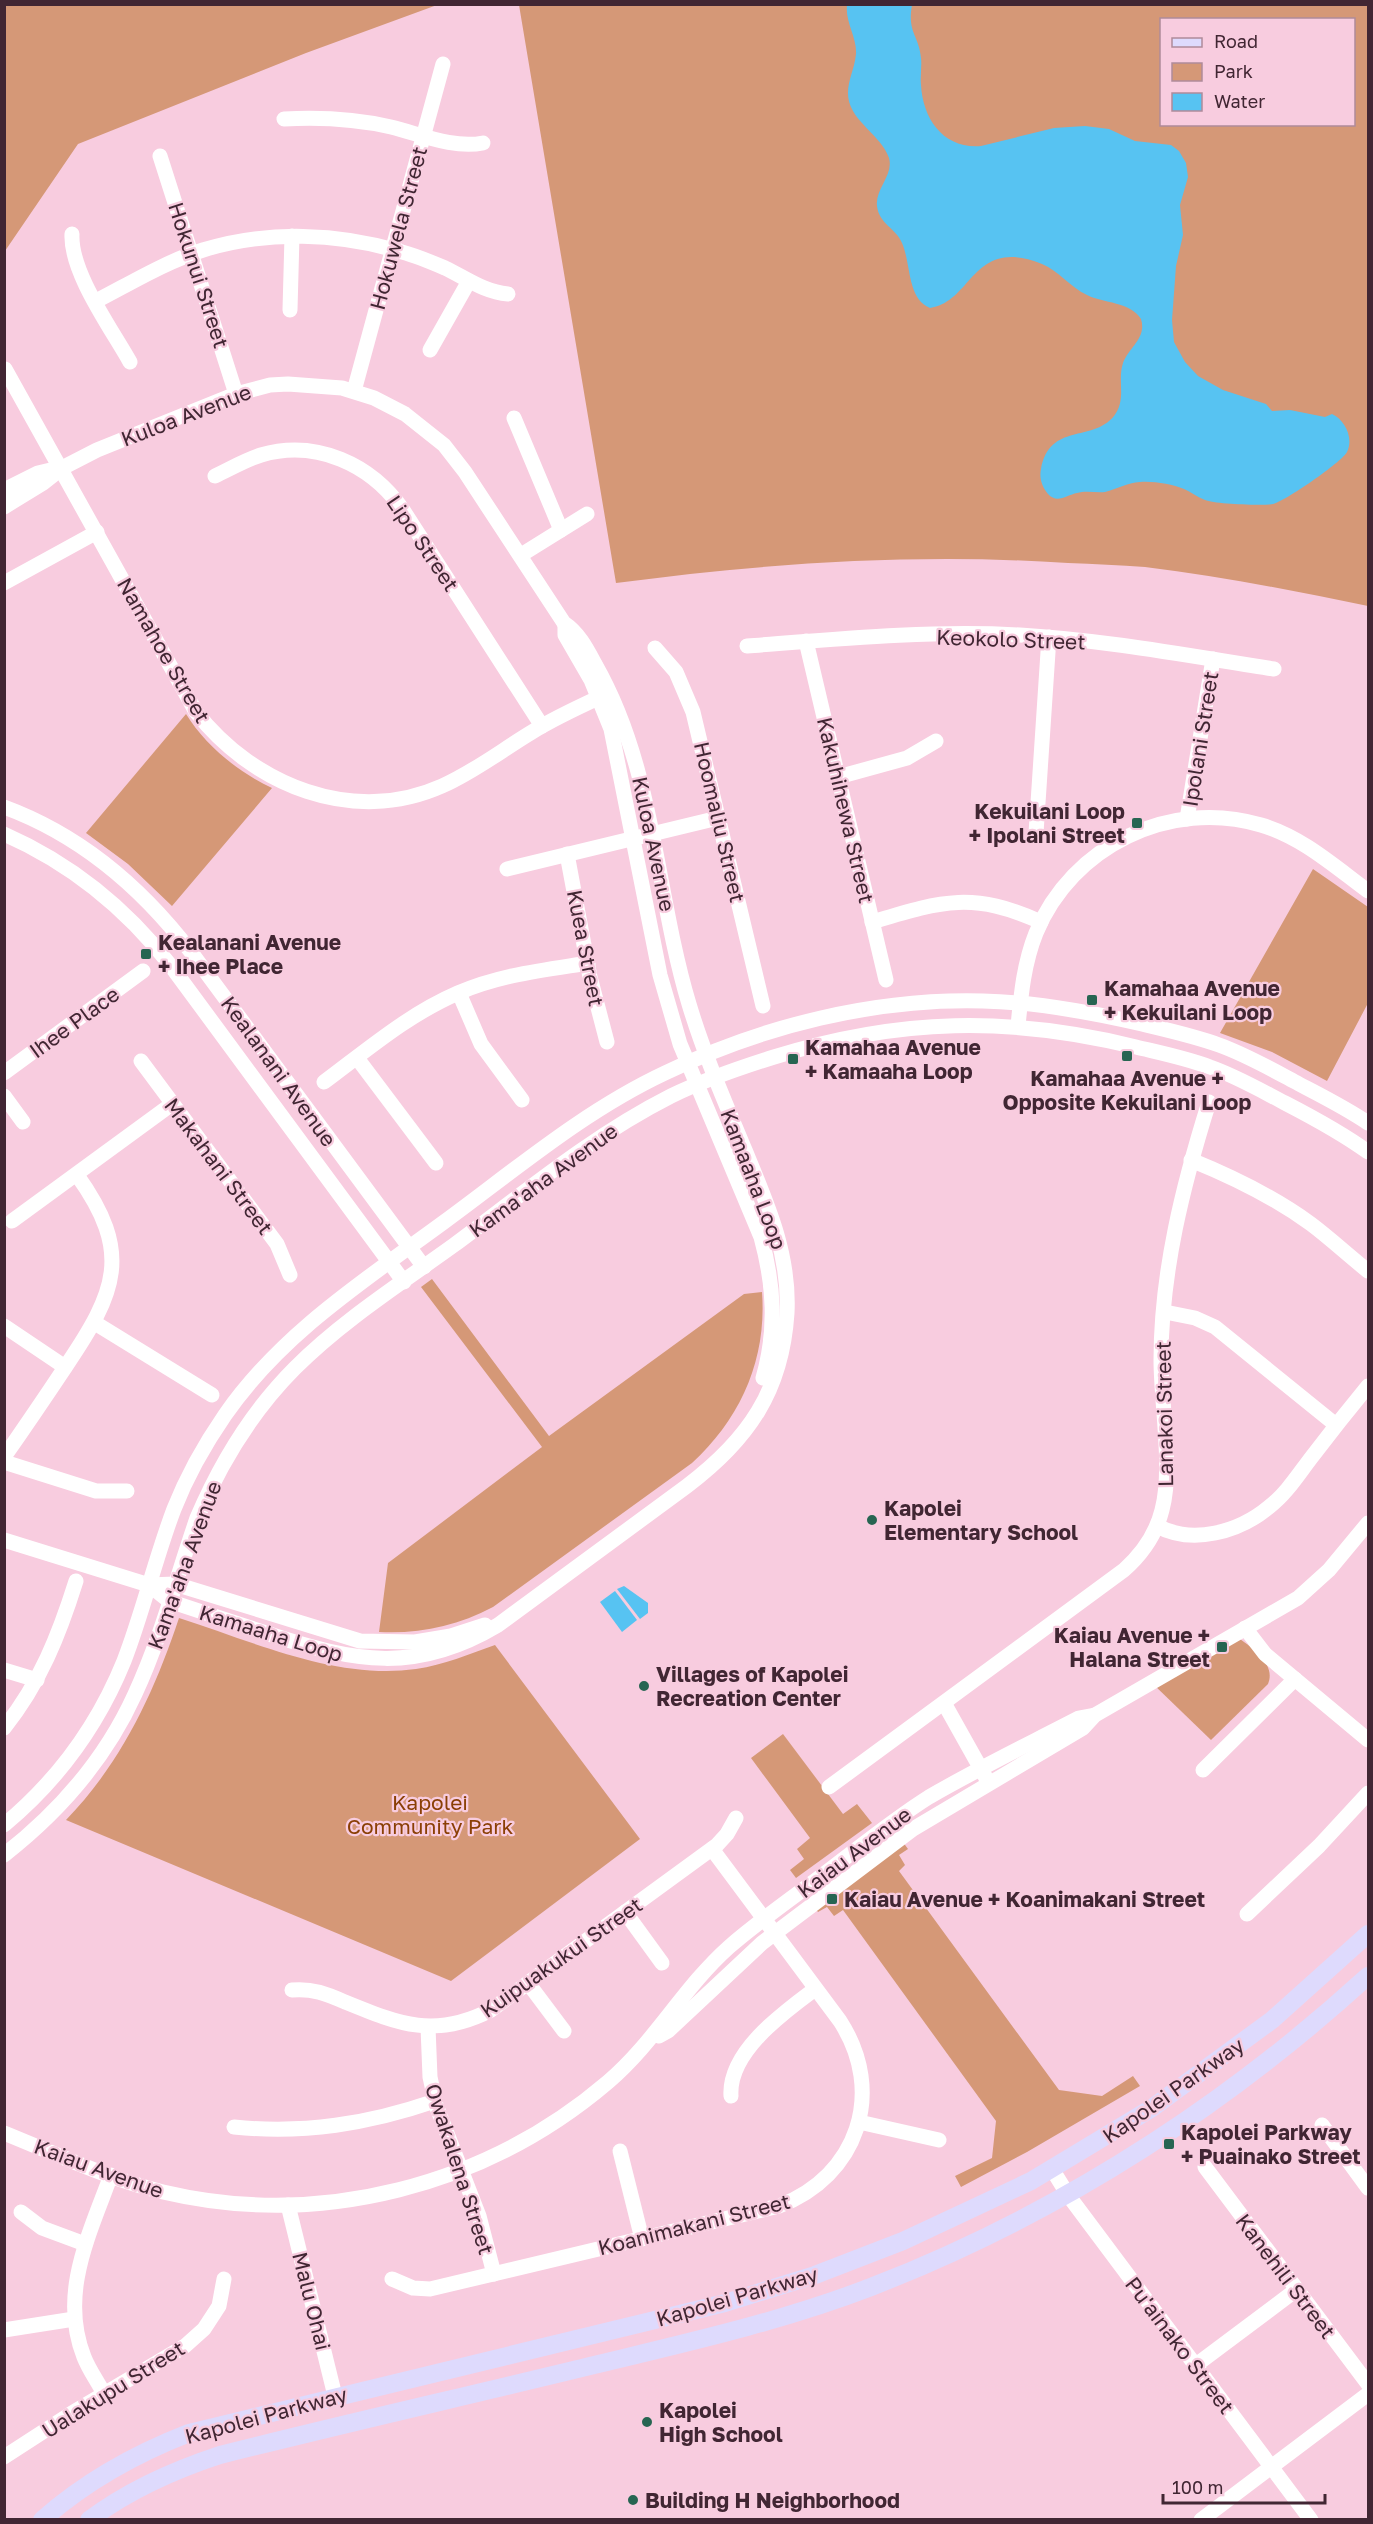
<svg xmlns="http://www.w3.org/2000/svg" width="1373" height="2524" viewBox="0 0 1373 2524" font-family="'Golos Text',sans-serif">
  <rect width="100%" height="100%" fill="#f8ccdf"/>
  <!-- green -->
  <g fill="#d59877" fill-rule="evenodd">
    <polygon points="5,4 437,4 437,5 306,53 78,144 5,251"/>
    <path d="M519 5H1368V606C1295 591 1220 576 1145 567 1120 565 1094 564 1068 563 916 553 767 563 616 583ZM1162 20H1354V124H1162Z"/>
    <path d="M186 714C206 746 238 772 272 788L172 906 128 864 86 833Z"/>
    <polygon points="1313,869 1368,907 1368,1003 1327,1081 1272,1052 1220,1033"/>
    <path d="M432 1279 549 1436 744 1294 762 1292C767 1359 741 1418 692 1463L493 1607C457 1626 420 1634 379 1632L388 1563 542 1447 421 1287Z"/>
    <path d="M179 1618C254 1642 336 1680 416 1669 444 1665 469 1654 495 1645L640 1839 451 1981 66 1820C122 1762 154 1693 179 1618Z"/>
    <path d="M1240 1639C1254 1649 1276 1665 1268 1684L1211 1740 1152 1683Z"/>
    <polygon points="783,1734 843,1814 857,1804 872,1823 796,1878 790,1870 804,1859 797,1849 810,1838 751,1758"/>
    <polygon points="900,1838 908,1849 899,1855 905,1865 899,1871 1059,2090 1102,2096 1133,2076 1140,2086 1027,2152 961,2187 955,2176 992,2158 996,2121 843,1910 834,1916 827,1907 818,1912 811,1903"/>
  </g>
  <!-- water -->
  <g fill="#57c3f2">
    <path d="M847 5H912C907 33 919 35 921 58 922 67 920 76 921 85 923 120 944 149 981 146L1054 128 1085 126 1109 129 1135 141 1171 145 1179 151 1186 163 1188 177 1180 205 1183 235 1176 266 1172 320 1174 342 1185 362 1198 376 1223 390 1266 404 1272 411 1290 410 1325 417 1332 414C1345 420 1354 438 1347 452 1342 462 1284 502 1273 504 1261 506 1215 504 1205 500 1197 497 1191 492 1184 489 1172 484 1154 481 1140 482 1127 483 1117 489 1105 492 1096 493 1086 490 1077 493 1067 495 1057 504 1048 494 1042 487 1039 478 1041 469 1050 422 1092 443 1114 416 1127 399 1117 381 1123 363 1129 347 1147 338 1141 319 1131 302 1103 303 1087 295 1070 287 1059 271 1042 264 972 236 973 302 930 308 907 299 911 263 902 243 896 228 879 224 877 206 875 189 894 175 889 158 883 140 862 127 853 111 841 90 854 75 856 54 857 37 845 22 847 5Z"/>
    <polygon points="624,1586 648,1603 648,1613 640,1619 617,1589"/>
    <polygon points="615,1591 637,1620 622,1632 600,1602"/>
  </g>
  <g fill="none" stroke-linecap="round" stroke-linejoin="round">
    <!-- minor -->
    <g stroke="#fff" stroke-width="15">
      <path d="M284 119C320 117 356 119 391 127 420 134 453 149 483 143"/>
      <polyline points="160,156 236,394"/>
      <path d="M72 234C70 272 111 328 130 362"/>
      <path d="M96 301C131 283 165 262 203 250 267 230 339 233 402 252 417 256 431 262 445 268 466 278 484 292 508 294"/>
      <polyline points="290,310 292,236"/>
      <polyline points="430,350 469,281"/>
      <path d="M5 369 196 712C253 785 353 826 442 786 474 772 502 750 532 732 556 717 583 705 609 693"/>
      <polyline points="354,391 443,64"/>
      <polyline points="514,418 561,530"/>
      <path d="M215 476C230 469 245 460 261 455 316 439 371 464 403 510L542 726"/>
      <polyline points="4,490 38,473 59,468"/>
      <path d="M4 507 43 483 62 468 97 450 236 394 270 385 288 384 342 388 374 398 405 414 444 445 465 472 564 623C579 633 587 649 595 664 655 769 655 891 689 1004 704 1054 725 1102 745 1150 767 1203 790 1254 787 1313 782 1391 748 1440 687 1486L498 1625C416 1674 355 1662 269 1634 236 1623 202 1612 169 1601L149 1585"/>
      <polyline points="521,555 587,514"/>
      <polyline points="4,583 97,532"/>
      <path d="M565 626V635L591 680 611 729 660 975 680 1044 761 1237C774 1285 777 1329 763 1378"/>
      <polyline points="806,641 886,980"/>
      <path d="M747 646C837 639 929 630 1020 635 1105 640 1190 656 1274 669"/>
      <polyline points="655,648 676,672 693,712 763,1006"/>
      <polyline points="838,777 907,758 936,741"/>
      <path d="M4 807C80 835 142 888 191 952L424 1267"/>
      <polyline points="1187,819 1213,659"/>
      <polyline points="1036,833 1049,637"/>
      <path d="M4 834C72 864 126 908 171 966L404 1282"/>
      <polyline points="567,854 590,977 607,1042"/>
      <polyline points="507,869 718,818"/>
      <path d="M872 922C942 901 972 891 1041 922"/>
      <polyline points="459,993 481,1044 522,1100"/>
      <path d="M1018 1026C1021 994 1024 963 1036 933 1072 846 1170 798 1261 825 1302 837 1334 866 1368 891"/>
      <polyline points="357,1058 436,1163"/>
      <polyline points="141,1061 277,1244 290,1275"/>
      <polyline points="4,1073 143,971"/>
      <path d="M324 1082C367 1050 409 1014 458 993 499 975 544 970 588 963"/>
      <polyline points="4,1096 23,1122"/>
      <path d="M1191 1160C1233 1177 1274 1197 1311 1224 1331 1239 1349 1256 1368 1271"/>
      <polyline points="12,1221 172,1104"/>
      <polyline points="1165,1312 1195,1318 1215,1327 1336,1425"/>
      <polyline points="95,1323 212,1395"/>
      <polyline points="4,1326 65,1367"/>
      <path d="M4 1457C25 1427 46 1396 66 1366 116 1292 133 1253 77 1175"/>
      <polyline points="4,1462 96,1491 127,1491"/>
      <path d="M1157 1526C1193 1545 1239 1532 1269 1507 1286 1494 1298 1475 1311 1458 1330 1433 1349 1409 1368 1386"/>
      <polyline points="4,1540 149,1585 175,1584 360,1641 415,1642 451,1636 485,1625"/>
      <polyline points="1245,1628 1265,1654 1368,1740"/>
      <polyline points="4,1670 37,1680"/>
      <polyline points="944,1703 986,1778"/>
      <path d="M4 1728C40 1683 59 1635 76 1581"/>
      <polyline points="1203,1770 1295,1679"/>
      <path d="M829 1787 1124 1570C1142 1554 1156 1534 1162 1510 1173 1469 1161 1404 1161 1360 1161 1272 1183 1185 1209 1102"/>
      <path d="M4 1825C57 1781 98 1725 124 1661 143 1612 155 1559 174 1509 187 1476 205 1444 225 1415 281 1334 365 1280 444 1222 515 1170 584 1111 665 1073 762 1026 875 998 983 1001 1036 1002 1090 1012 1142 1024 1167 1030 1194 1036 1219 1045 1247 1055 1273 1070 1299 1084 1322 1096 1346 1108 1368 1123"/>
      <path d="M4 1855C59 1812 106 1758 135 1694 161 1638 177 1576 197 1518 221 1462 252 1411 295 1368 342 1321 400 1284 454 1245 524 1193 592 1136 671 1096 704 1080 739 1068 774 1057 899 1018 1010 1016 1136 1047 1161 1053 1186 1058 1210 1067 1236 1076 1260 1090 1285 1103 1314 1118 1342 1133 1368 1152"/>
      <polyline points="625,1912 662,1963"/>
      <polyline points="1247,1914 1319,1846 1368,1793"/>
      <polyline points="528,1983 564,2031"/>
      <path d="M292 1990C312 1988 327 1994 345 2002 399 2024 435 2039 491 2010L717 1845 727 1834 736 1818"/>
      <polyline points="428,2027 430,2077 436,2105 479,2216 494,2274"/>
      <polyline points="659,2036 668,2031 762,1943 913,1829 1083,1728 1095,1715 1298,1598 1329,1570 1368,1523"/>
      <path d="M731 2096C728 2052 784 2012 815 1989"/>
      <polyline points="859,2122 939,2140"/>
      <polyline points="1322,2125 1368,2188"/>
      <path d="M234 2127C304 2134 368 2124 435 2101"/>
      <path d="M4 2133C56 2154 109 2179 163 2192 320 2229 486 2186 608 2082 655 2042 683 1988 729 1947 760 1920 795 1896 828 1871 861 1846 894 1819 929 1797 977 1769 1029 1744 1079 1718L1095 1715"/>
      <polyline points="620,2151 642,2239"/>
      <polyline points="1205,2167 1368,2384"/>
      <polyline points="1052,2169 1068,2195 1311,2520"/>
      <polyline points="288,2205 335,2396"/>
      <polyline points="21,2212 42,2228 85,2244"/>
      <path d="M392 2279 413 2288 430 2289 779 2206C858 2176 886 2092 840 2021L712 1849"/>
      <polyline points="4,2330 74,2319"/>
      <polyline points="1196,2365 1296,2290"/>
      <path d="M104 2394C98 2382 89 2370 84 2357 59 2294 89 2235 111 2175"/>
      <polyline points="4,2457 72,2413 185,2346 204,2329 219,2306 224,2279"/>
      <polyline points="1201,2520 1368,2394"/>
    </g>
    <!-- major -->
    <g stroke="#dedafd" stroke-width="18">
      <path d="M42 2520C86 2481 135 2454 189 2433L725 2303 815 2275 903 2241 1031 2181 1152 2108 1272 2020 1368 1934"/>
      <path d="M89 2520C129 2490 174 2470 220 2455 343 2424 467 2396 590 2366 685 2343 780 2322 871 2287 1056 2215 1222 2109 1368 1976"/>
    </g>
  </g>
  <!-- markers -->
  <g fill="#276552" stroke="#f8ccdf" stroke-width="2">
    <rect x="1131" y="817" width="12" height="12" rx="3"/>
    <rect x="140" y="948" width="12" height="12" rx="3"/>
    <rect x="1086" y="994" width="12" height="12" rx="3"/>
    <rect x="1121" y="1050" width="12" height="12" rx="3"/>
    <rect x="787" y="1053" width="12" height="12" rx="3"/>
    <circle cx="872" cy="1520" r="6"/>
    <rect x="1216" y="1641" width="12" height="12" rx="3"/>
    <circle cx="644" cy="1686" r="6"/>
    <rect x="826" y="1893" width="12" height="12" rx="3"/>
    <rect x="1163" y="2138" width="12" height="12" rx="3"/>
    <circle cx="647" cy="2422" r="6"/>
    <circle cx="633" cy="2500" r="6"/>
  </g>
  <g text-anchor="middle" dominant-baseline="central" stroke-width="4.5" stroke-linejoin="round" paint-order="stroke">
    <!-- street labels -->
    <g font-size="21" fill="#412633" stroke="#f8ccdf">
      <text transform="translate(398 228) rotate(-75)">Hokuwela Street</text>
      <text transform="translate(199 275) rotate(72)">Hokunui Street</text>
      <text transform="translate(186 415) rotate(-21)">Kuloa Avenue</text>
      <text transform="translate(423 543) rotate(56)">Lipo Street</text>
      <text transform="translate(1011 639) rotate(2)">Keokolo Street</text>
      <text transform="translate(164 650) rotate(60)">Namahoe Street</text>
      <text transform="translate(1200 739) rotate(-81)">Ipolani Street</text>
      <text transform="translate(846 810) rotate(77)">Kakuhihewa Street</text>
      <text transform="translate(720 822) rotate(77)">Hoomaliu Street</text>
      <text transform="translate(654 844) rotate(78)">Kuloa Avenue</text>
      <text transform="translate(586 948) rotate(79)">Kuea Street</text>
      <text transform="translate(74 1022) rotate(-36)">Ihee Place</text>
      <text transform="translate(279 1071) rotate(54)">Kealanani Avenue</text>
      <text transform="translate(219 1166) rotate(53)">Makahani Street</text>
      <text transform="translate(754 1179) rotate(69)">Kamaaha Loop</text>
      <text transform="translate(543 1180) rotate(-36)">Kama'aha Avenue</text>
      <text transform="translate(1164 1414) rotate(-91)">Lanakoi Street</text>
      <text transform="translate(184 1565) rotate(-70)">Kama'aha Avenue</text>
      <text transform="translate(271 1633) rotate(17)">Kamaaha Loop</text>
      <text transform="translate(854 1852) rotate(-37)">Kaiau Avenue</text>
      <text transform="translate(561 1957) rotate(-35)">Kuipuakukui Street</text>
      <text transform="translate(1173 2090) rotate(-35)">Kapolei Parkway</text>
      <text transform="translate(99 2168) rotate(20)">Kaiau Avenue</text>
      <text transform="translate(460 2169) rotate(72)">Owakalena Street</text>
      <text transform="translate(694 2224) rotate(-14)">Koanimakani Street</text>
      <text transform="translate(1286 2276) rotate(53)">Kanehili Street</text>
      <text transform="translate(737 2296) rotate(-16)">Kapolei Parkway</text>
      <text transform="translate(312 2301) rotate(76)">Malu Ohai</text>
      <text transform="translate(1180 2345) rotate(53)">Pu'ainako Street</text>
      <text transform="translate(113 2389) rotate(-32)">Ualakupu Street</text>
      <text transform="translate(266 2415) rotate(-15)">Kapolei Parkway</text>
    </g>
    <!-- poi labels -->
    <g font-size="21" font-weight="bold" fill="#412633" stroke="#f8ccdf" text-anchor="start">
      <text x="1125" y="811" text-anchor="end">Kekuilani Loop<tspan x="1125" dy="24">+ Ipolani Street</tspan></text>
      <text x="158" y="942">Kealanani Avenue<tspan x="158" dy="24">+ Ihee Place</tspan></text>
      <text x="1104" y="988">Kamahaa Avenue<tspan x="1104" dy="24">+ Kekuilani Loop</tspan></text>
      <text x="805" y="1047">Kamahaa Avenue<tspan x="805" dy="24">+ Kamaaha Loop</tspan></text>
      <text x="1127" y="1078" text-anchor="middle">Kamahaa Avenue +<tspan x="1127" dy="24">Opposite Kekuilani Loop</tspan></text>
      <text x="884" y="1508">Kapolei<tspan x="884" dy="24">Elementary School</tspan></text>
      <text x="1210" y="1635" text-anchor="end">Kaiau Avenue +<tspan x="1210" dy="24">Halana Street</tspan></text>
      <text x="656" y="1674">Villages of Kapolei<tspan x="656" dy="24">Recreation Center</tspan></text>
      <text x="844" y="1899">Kaiau Avenue + Koanimakani Street</text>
      <text x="1181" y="2132">Kapolei Parkway<tspan x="1181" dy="24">+ Puainako Street</tspan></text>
      <text x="659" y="2410">Kapolei<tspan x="659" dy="24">High School</tspan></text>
      <text x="645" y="2500">Building H Neighborhood</text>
    </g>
    <!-- park labels -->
    <g font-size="21" fill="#8a3f05" stroke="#f8ccdf">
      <text x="430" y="1802">Kapolei<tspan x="430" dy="24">Community Park</tspan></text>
    </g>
  </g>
  <!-- border -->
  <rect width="1373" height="2524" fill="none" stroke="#412633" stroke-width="12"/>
  <!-- legend -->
  <rect x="1160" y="18" width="195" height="108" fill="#f8ccdf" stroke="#af8a9a" stroke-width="1.5"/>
  <rect x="1172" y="38" width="30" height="9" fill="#dedafd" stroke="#af8a9a" stroke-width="1.5"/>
  <text x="1214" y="48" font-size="18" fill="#412633">Road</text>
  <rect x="1172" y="63" width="30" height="18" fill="#d59877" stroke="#af8a9a" stroke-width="1.5"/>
  <text x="1214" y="78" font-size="18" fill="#412633">Park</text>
  <rect x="1172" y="93" width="30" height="18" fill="#57c3f2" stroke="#af8a9a" stroke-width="1.5"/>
  <text x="1214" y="108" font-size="18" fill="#412633">Water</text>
  <!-- scale -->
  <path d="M1163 2494v9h162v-9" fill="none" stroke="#412633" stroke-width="3"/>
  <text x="1172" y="2494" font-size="18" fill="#412633" stroke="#f8ccdf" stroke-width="4.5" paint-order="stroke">100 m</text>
</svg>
